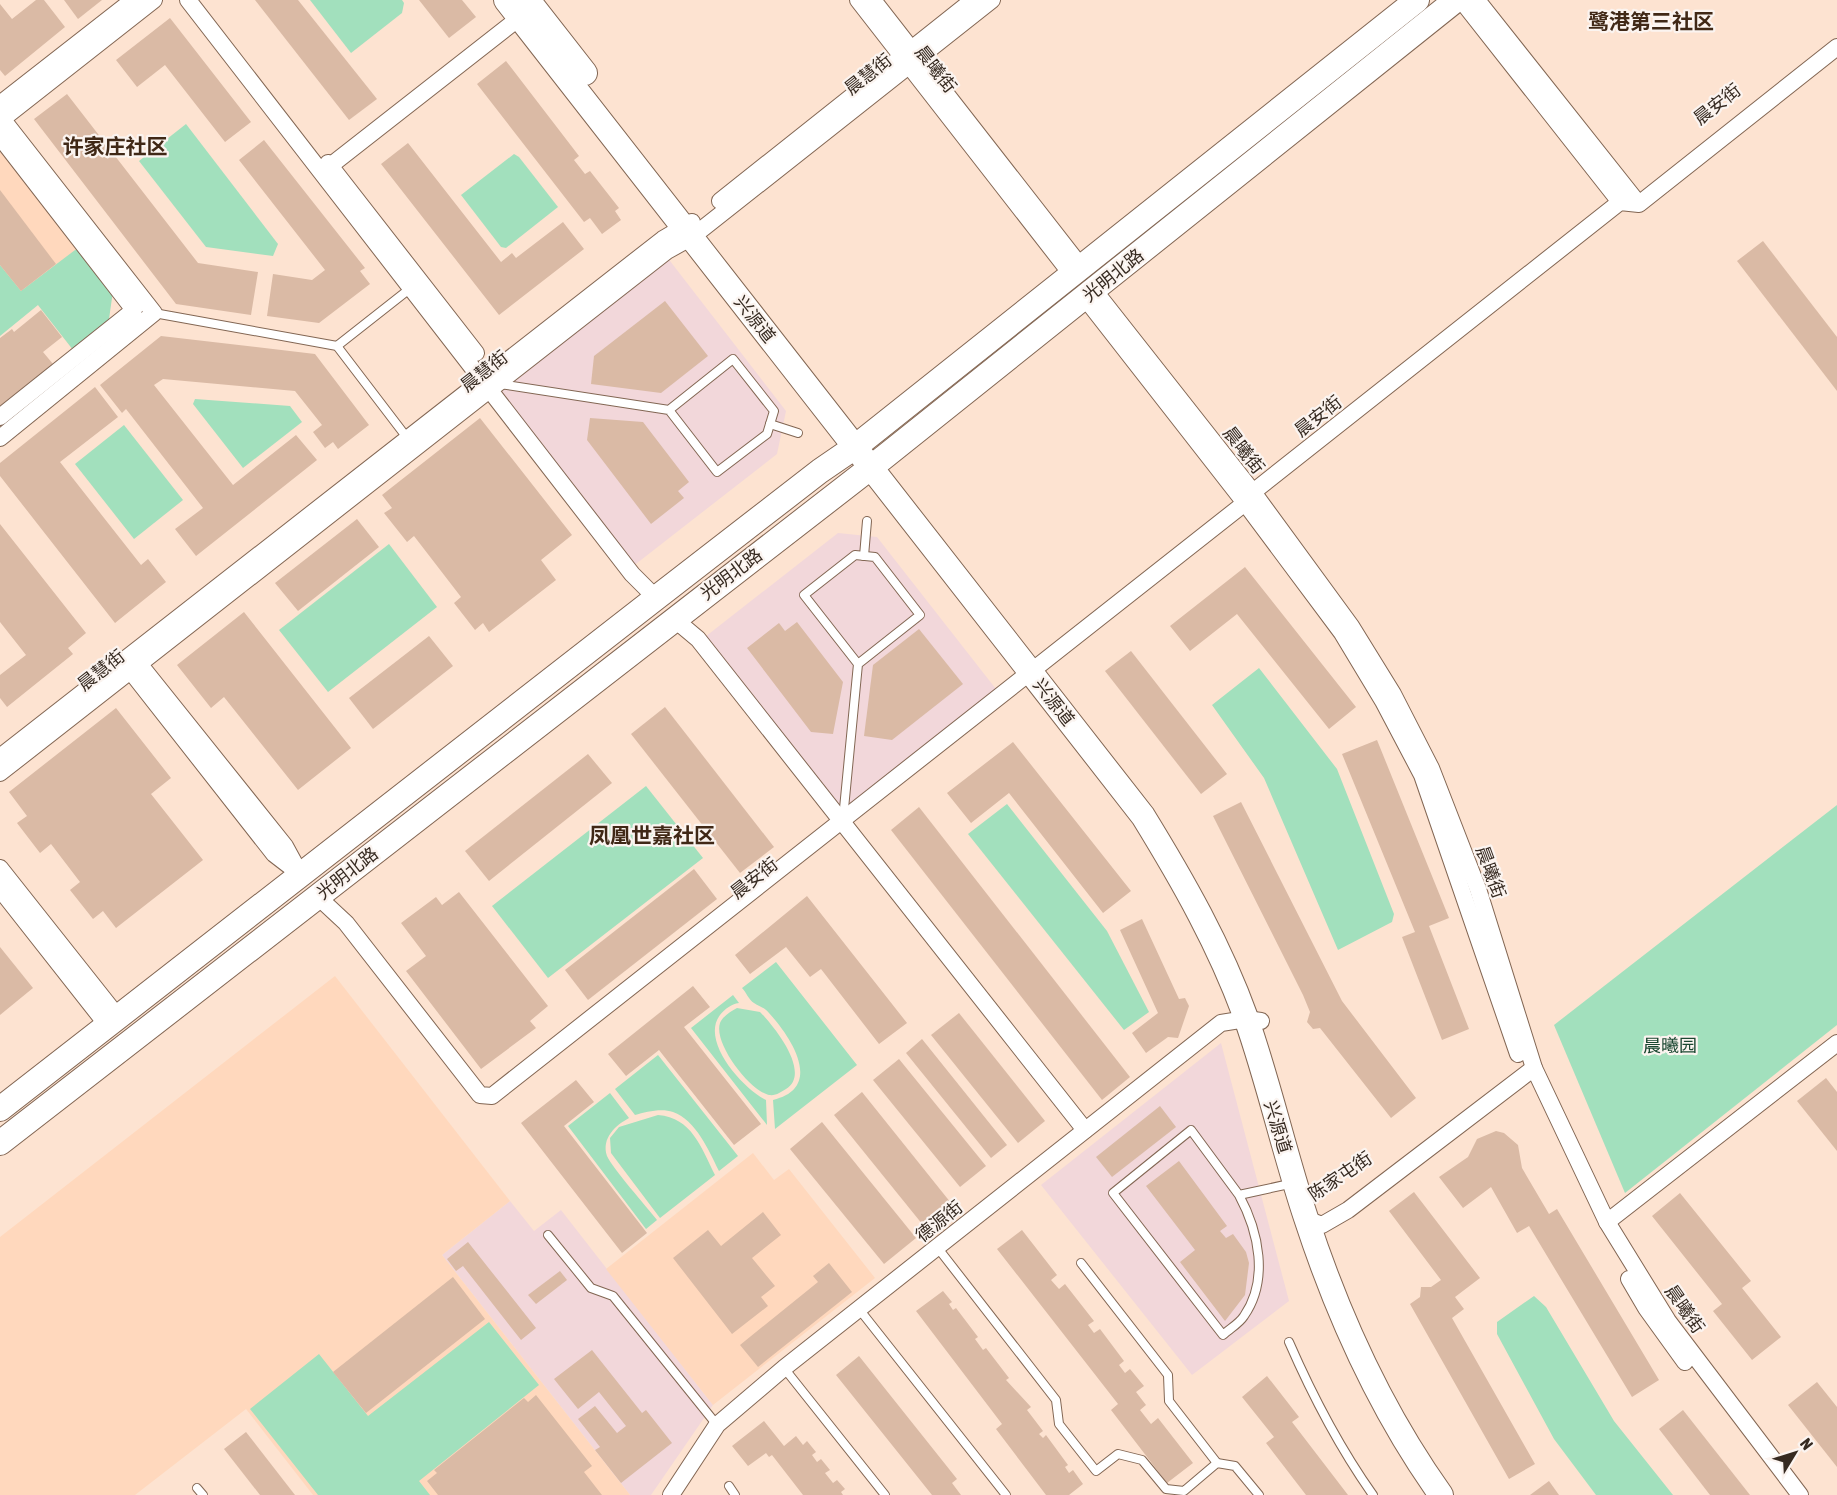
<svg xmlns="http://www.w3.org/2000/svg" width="1837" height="1495" viewBox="0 0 1837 1495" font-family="'Asap Condensed','Noto Sans SC',sans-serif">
  <rect width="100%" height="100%" fill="#fde3d1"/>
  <!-- commercial -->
  <g fill="#f2d7da">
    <polygon points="660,248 786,411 777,454 632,567 490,381"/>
    <polygon points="838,533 877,537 1003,698 841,829 696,644"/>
    <polygon points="1221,1043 1289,1301 1192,1375 1041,1185"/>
    <polygon points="510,1201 534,1231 561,1210 713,1405 651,1495 630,1495 442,1255"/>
  </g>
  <!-- built -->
  <g fill="#ffd8bd">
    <polygon points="0,146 113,291 77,355 38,305 0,306"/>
    <polygon points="335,976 510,1201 442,1255 630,1495 313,1495 246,1409 135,1495 0,1495 0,1237"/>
    <polygon points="753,1153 774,1180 789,1169 875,1278 713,1405 606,1269"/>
  </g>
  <!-- green -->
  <g fill="#a2e0bd">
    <polygon points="310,0 402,0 404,3 402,13 351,53"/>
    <polygon points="186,124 278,244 273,256 206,247 139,161"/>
    <polygon points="514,154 519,157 558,207 506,248 501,247 461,195"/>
    <polygon points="79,247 113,291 107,333 77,355 38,305 0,336 0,265 21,291"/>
    <polygon points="195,399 290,406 302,422 243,468 193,404"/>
    <polygon points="124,425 183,500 134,539 75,464"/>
    <polygon points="389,544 437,607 328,692 279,630"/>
    <polygon points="1259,668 1337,769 1394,914 1392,922 1338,950 1264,778 1212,705"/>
    <polygon points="646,786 703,858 548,978 492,906"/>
    <polygon points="1007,804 1107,931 1149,1012 1124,1030 968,834"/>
    <polygon points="1837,805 1837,1025 1625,1193 1554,1025"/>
    <path d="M776 962 857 1065 775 1129 773 1100C824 1088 792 1038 769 1013 764 1007 760 1007 754 1003 749 1000 746 992 742 988Z"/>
    <path d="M733 995 739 1003C731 1004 725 1009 720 1015 700 1041 743 1089 766 1100L767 1125 691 1028Z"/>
    <path d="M737 1008 760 1012C774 1026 812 1073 786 1089 781 1092 776 1096 769 1095 750 1091 713 1043 720 1023 723 1016 731 1011 737 1008Z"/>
    <path d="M658 1055 738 1156 719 1171C709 1151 696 1120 673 1112 661 1108 646 1112 635 1115L615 1089Z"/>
    <path d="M610 1093 629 1118C616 1125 601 1138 607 1156 613 1169 646 1206 657 1220L646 1229 568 1126Z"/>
    <path d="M658 1115C692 1118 701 1147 715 1175L660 1218 611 1153 610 1138 619 1127Z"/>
    <polygon points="1534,1296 1546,1307 1614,1421 1673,1495 1596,1495 1554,1439 1497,1334 1497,1322"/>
    <polygon points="489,1322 539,1385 419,1481 430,1495 318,1495 250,1409 319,1354 368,1416"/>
  </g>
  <!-- building -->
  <g fill="#dabaa5">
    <polygon points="36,0 44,0 65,27 5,76 0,70 0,4 12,19"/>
    <polygon points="64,0 102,0 78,19"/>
    <polygon points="255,0 298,0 377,99 349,120"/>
    <polygon points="419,0 462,0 476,17 449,38"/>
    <polygon points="170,18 251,122 225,142 165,65 137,87 116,60"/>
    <polygon points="506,61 579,156 574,160 585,174 590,171 619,208 615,211 621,220 602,234 590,218 584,222 477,84"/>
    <polygon points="67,94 198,263 258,272 251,315 176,304 34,119"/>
    <polygon points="264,140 365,268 360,271 370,284 319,323 267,316 273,274 312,280 325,270 239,160"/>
    <polygon points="408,143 501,262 512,253 516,258 563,222 584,249 499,315 381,164"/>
    <polygon points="0,190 56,264 21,291 0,265"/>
    <polygon points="1763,241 1837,337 1837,391 1737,261"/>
    <polygon points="665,301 708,356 661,393 591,384 594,356"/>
    <polygon points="41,310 62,337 43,352 53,364 0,406 0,338 12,329 14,332"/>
    <polygon points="161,336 315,354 369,425 338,449 333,442 325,448 313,432 322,425 295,391 163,379 154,385 233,485 296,435 317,460 196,556 175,529 203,508 126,409 122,413 100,385"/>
    <polygon points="95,387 118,417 60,462 141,565 148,559 166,582 115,623 0,476 0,463"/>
    <polygon points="480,418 572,535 541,560 556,580 489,632 483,623 475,630 454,603 461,597 414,536 407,542 384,513 392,508 382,495"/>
    <polygon points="590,418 643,422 689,482 678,491 684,498 651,524 587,440"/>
    <polygon points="357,519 379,547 298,611 275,583"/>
    <polygon points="0,524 86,633 68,648 73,654 7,707 0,698 0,675 26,655 0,622"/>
    <polygon points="1245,567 1356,707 1329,729 1237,614 1190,651 1170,626"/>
    <polygon points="244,612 351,748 298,790 224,697 211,708 177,665"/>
    <polygon points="797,622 843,682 833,734 811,732 747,648 779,623 785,631"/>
    <polygon points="919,629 963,684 892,740 864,736 873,665"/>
    <polygon points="429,636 453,666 373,729 349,698"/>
    <polygon points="1131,651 1227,774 1201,794 1105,671"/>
    <polygon points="665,707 774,847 740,873 631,734"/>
    <polygon points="116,708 171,778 151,794 203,860 116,928 103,911 93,919 70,890 80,882 51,844 40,853 17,823 27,816 9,792"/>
    <polygon points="1377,740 1449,918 1429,926 1469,1029 1442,1040 1402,937 1415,932 1342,754"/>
    <polygon points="1013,742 1131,891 1103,913 1009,793 971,823 947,793"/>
    <polygon points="588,754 612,783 489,881 465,851"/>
    <polygon points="1241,802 1342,1001 1416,1098 1391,1118 1320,1028 1313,1029 1307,1022 1310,1012 1303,995 1213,816"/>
    <polygon points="919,807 1130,1077 1102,1100 891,830"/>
    <polygon points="694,869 717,899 588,1000 565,970"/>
    <polygon points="459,892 548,1006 530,1021 536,1028 481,1069 406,971 426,956 401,923 436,897 442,905"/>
    <polygon points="807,896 907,1023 879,1044 821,969 810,977 786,947 750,974 735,955"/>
    <polygon points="1142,919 1179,999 1185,998 1189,1006 1178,1038 1168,1037 1146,1053 1132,1033 1158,1013 1120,930"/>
    <polygon points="0,947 33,988 0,1015"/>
    <polygon points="693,986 710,1007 684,1027 761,1124 734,1145 659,1050 626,1076 608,1054"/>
    <polygon points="959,1013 1045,1121 1018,1143 931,1035"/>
    <polygon points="922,1039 1007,1145 991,1158 906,1053"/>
    <polygon points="899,1059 986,1166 960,1187 873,1080"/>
    <polygon points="1826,1078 1837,1092 1837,1151 1797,1101"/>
    <polygon points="576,1080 594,1102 564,1126 647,1233 622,1253 521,1123"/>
    <polygon points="862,1092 955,1208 927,1230 834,1115"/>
    <polygon points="1160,1106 1176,1127 1112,1177 1096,1157"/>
    <polygon points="822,1122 916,1238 884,1264 790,1149"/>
    <polygon points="1496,1131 1504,1133 1518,1145 1522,1168 1549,1214 1557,1209 1659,1380 1632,1397 1529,1226 1517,1233 1491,1187 1463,1208 1439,1177 1468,1157 1477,1139"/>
    <polygon points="1179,1161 1227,1226 1220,1231 1226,1238 1233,1234 1246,1252 1249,1263 1245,1295 1225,1321 1180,1262 1195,1250 1146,1186"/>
    <polygon points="1414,1192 1480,1278 1455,1297 1464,1309 1452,1318 1535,1464 1509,1479 1410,1304 1420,1297 1421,1287 1431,1287 1441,1280 1389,1211"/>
    <polygon points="1680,1193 1751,1281 1742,1288 1781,1337 1752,1360 1713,1311 1722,1304 1652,1216"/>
    <polygon points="763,1212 781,1235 752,1258 775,1286 761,1297 768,1306 732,1334 673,1258 708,1230 721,1246"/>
    <polygon points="1022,1230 1057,1275 1051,1280 1059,1289 1065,1284 1094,1321 1088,1325 1094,1333 1100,1329 1124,1361 1119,1365 1125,1373 1130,1369 1144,1386 1136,1392 1146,1405 1140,1410 1151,1424 1158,1418 1193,1463 1167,1483 1111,1410 1118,1404 997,1249"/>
    <polygon points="468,1242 536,1328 521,1340 463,1266 456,1271 447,1259"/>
    <polygon points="829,1263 852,1292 758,1367 740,1345 818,1282 813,1276"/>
    <polygon points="560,1271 567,1280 536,1304 528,1295"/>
    <polygon points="453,1277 485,1319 366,1413 333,1372"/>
    <polygon points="943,1291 952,1302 949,1304 953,1310 956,1308 978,1337 975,1339 983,1350 986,1348 1009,1378 1006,1380 1031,1407 1027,1410 1043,1431 1039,1434 1043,1438 1046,1435 1068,1465 1065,1467 1069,1473 1073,1470 1083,1484 1069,1495 1046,1495 996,1429 1002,1424 916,1311"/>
    <polygon points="592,1350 642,1413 646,1410 672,1443 621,1483 595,1450 600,1447 578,1419 595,1406 617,1433 626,1426 599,1392 578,1409 554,1379"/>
    <polygon points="859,1356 957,1479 952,1483 961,1495 932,1495 836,1375"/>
    <polygon points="1267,1376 1299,1417 1292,1422 1348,1495 1306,1495 1266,1443 1274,1437 1242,1397"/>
    <polygon points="1817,1382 1837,1407 1837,1467 1788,1405"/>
    <polygon points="536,1395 592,1466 584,1472 602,1495 438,1495 427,1481 437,1473 434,1470 524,1398 528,1402"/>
    <polygon points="1683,1410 1750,1495 1710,1495 1659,1429"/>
    <polygon points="764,1421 784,1446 796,1436 803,1445 807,1441 816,1452 812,1455 817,1462 821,1459 830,1470 825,1473 833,1483 837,1480 845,1489 841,1492 843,1495 803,1495 772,1455 769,1457 766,1453 748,1466 732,1446"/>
    <polygon points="246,1432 295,1495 260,1495 224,1449"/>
    <polygon points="1549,1481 1559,1495 1530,1495"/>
  </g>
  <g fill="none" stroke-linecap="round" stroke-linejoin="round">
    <!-- service casing -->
    <g stroke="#826653" stroke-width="10">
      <g id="service">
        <polyline points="154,313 337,346 408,439"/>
        <polyline points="337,346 412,287"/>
        <polyline points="500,384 669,410 717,472 767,434 774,411 733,359 669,410"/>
        <polyline points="770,424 798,433"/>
        <polyline points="864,556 867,521"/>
        <polyline points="843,819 858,664 920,615 875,557 855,555 804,595 858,664"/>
        <path d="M1239 1195C1259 1232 1269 1280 1244 1316 1239 1324 1229 1329 1223 1335L1113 1193 1191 1130 1239 1195 1294 1183"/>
        <polyline points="548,1235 591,1288 613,1296 717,1425"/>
        <polyline points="937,1247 1056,1400 1059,1424 1096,1471 1118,1454 1142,1460 1166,1489 1184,1491 1217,1463 1235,1466 1259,1495"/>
        <polyline points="1081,1263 1168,1375 1169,1401 1217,1463"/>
        <polyline points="859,1309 1006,1495"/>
        <path d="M1289 1342C1313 1397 1339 1447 1373 1495"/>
        <polyline points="784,1368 885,1495"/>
        <polyline points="729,1486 735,1495"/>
        <polyline points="197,1488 203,1495"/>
      </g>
    </g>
    <!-- minor casing -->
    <g stroke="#826653" stroke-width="18">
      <g id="minor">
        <polyline points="188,0 632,574 656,598"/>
        <polyline points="858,0 1072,275"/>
        <polyline points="873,0 1082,268"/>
        <polyline points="1461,0 1620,202 1628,198"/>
        <polyline points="1477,0 1638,203"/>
        <polyline points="0,104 133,0"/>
        <polyline points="0,116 154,313 0,438"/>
        <polyline points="0,121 154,0"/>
        <polyline points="0,137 134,310 0,417"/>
        <polyline points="328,163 476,353"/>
        <polyline points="330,166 528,11"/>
        <polyline points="720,201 973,0"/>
        <polyline points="1094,290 1253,492 1351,626 1393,694 1431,768 1478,889 1534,1068 1607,1222 1668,1321 1800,1495"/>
        <polyline points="1085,298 1245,503 1342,633 1383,701 1422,775 1518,1054"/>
        <polyline points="673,618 698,639 1085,1130"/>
        <polyline points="133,656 285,846 297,868"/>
        <polyline points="125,664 274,854 300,874"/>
        <polyline points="0,757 663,239 692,222"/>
        <polyline points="0,773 667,251 692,237 992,0"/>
        <polyline points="0,868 118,1017"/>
        <polyline points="0,889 107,1025"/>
        <path d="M317 896 346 923 480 1095 492 1096C743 898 994 701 1245 503L1253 492 1620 202 1639 204 1837 47"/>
        <polyline points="1306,1219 1322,1225 1348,1210 1534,1068"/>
        <polyline points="1607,1222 1837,1043"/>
        <polyline points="1629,1279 1646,1308 1685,1362"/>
        <polyline points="671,1495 717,1425 784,1368 1221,1023 1246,1019 1261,1021"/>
      </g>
    </g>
    <!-- secondary casing -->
    <g stroke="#826653" stroke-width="26">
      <g id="secondary">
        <path d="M506 0 1143 816C1183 881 1220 946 1246 1018 1269 1083 1284 1152 1306 1218 1338 1316 1381 1411 1441 1495"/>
        <polyline points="528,0 585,73"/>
        <polyline points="0,1109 656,598 820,471 855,447 1417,0"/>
        <polyline points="0,1143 883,458 1456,0"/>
      </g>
    </g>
    <!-- service -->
    <use href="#service" stroke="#fff" stroke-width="8"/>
    <!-- minor -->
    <use href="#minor" stroke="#fff" stroke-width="16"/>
    <!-- secondary -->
    <use href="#secondary" stroke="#fff" stroke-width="24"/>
  </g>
  <g text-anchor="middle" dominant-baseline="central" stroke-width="4.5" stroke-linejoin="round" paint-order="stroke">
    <!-- street labels -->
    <g font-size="18" fill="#362a21" stroke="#fbf4f0">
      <text transform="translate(936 69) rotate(52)">晨曦街</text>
      <text transform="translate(868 74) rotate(-38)">晨慧街</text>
      <text transform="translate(1717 104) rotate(-38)">晨安街</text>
      <text transform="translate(1113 275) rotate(-39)">光明北路</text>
      <text transform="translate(755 319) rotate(52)">兴源道</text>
      <text transform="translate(484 371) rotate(-38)">晨慧街</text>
      <text transform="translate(1318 416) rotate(-38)">晨安街</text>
      <text transform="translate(1244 450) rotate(52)">晨曦街</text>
      <text transform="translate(731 574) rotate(-37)">光明北路</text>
      <text transform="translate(101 670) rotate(-38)">晨慧街</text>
      <text transform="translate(1054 702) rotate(52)">兴源道</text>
      <text transform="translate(1491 872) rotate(70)">晨曦街</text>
      <text transform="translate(347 873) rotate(-38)">光明北路</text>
      <text transform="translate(754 878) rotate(-38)">晨安街</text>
      <text transform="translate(1278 1127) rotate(73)">兴源道</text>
      <text transform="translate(1340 1176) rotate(-34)">陈家屯街</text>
      <text transform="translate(939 1221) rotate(-39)">德源街</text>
      <text transform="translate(1685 1309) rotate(55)">晨曦街</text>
    </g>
    <!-- park labels -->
    <g font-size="18" fill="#1b4731" stroke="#fbf4f0">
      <text x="1670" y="1045">晨曦园</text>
    </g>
    <!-- quarter labels -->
    <g font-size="21" font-weight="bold" fill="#402816" stroke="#fbf4f0">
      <text x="1651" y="21">鹭港第三社区</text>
      <text x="115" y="146">许家庄社区</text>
      <text x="652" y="835">凤凰世嘉社区</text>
    </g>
  </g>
  <!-- north arrow -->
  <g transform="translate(1795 1453) rotate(52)" stroke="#fbf4f0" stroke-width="4.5" paint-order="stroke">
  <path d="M0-4.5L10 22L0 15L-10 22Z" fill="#362a21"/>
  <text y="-9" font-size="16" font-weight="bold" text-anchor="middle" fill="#362a21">N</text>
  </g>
</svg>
